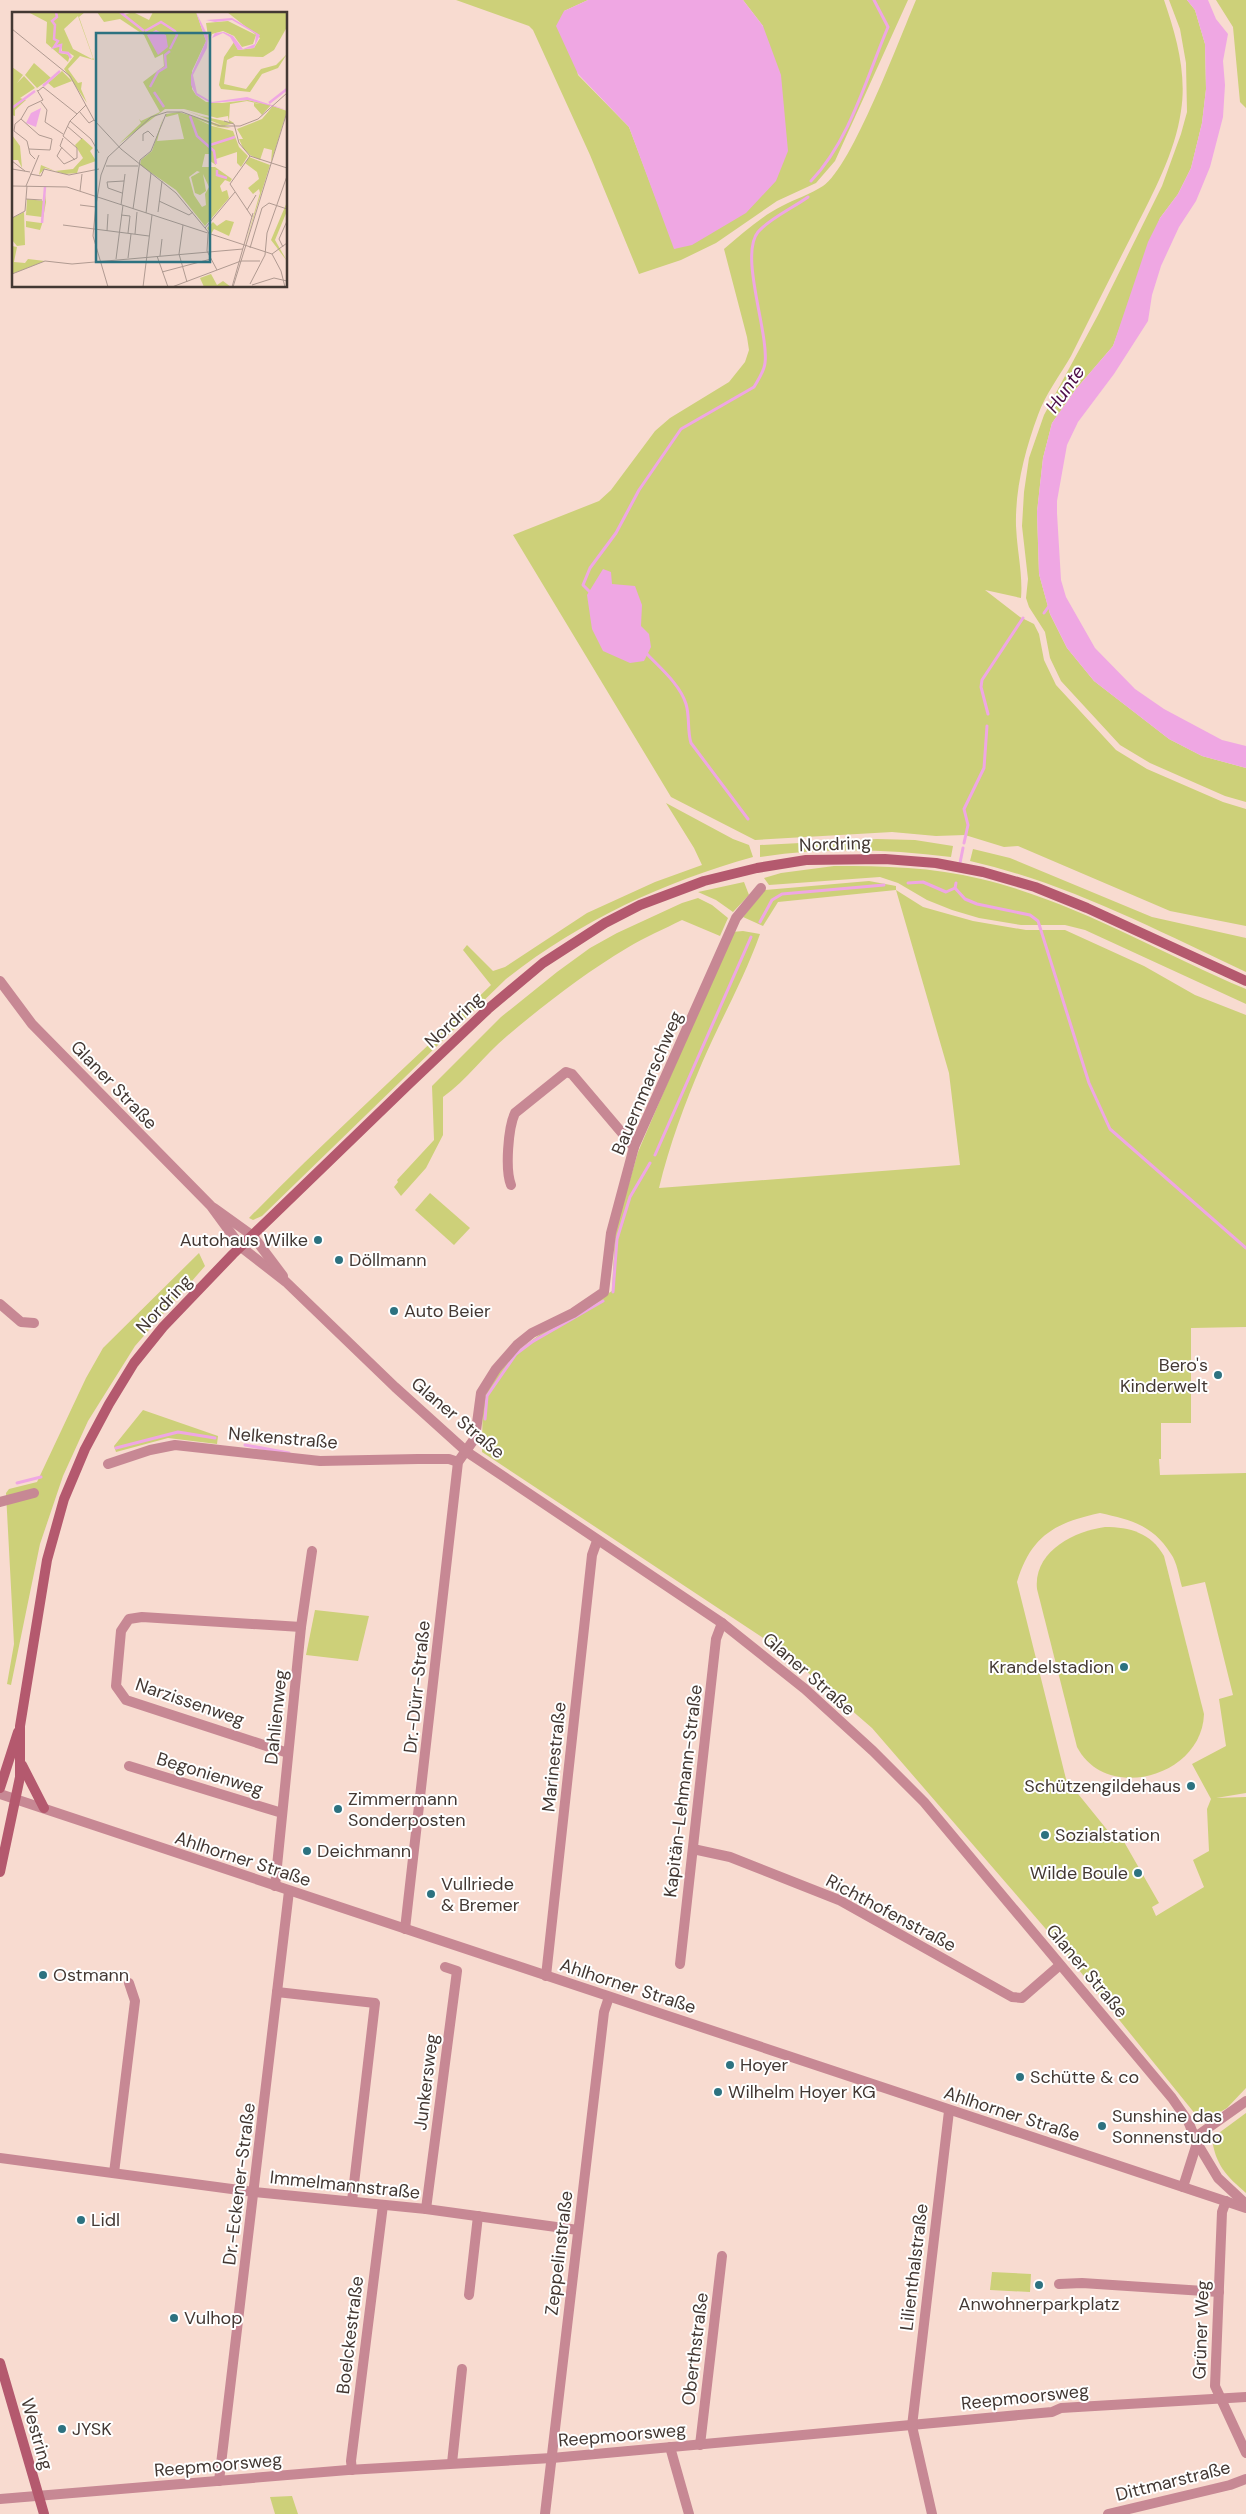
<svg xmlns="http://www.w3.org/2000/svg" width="1246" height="2514" viewBox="0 0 1246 2514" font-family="'DM Sans',sans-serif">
  <rect width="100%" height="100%" fill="#f8dbd0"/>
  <!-- green -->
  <g fill="#cdd079" fill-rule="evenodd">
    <polygon points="456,0 588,0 564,11 578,75 629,127 675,249 763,26 743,0 908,0 835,161 816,183 777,201 716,243 681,260 639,274 590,155 533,30 529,26"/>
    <path d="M916 0H1164C1176 35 1187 73 1181 111 1175 153 1153 193 1134 231 1113 272 1092 314 1071 356 1060 375 1045 395 1038 415 1025 450 1015 489 1016 526 1017 551 1023 574 1021 598L985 590 1020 617 1034 624 1039 634 1044 660 1056 685 1116 750 1147 769 1223 802 1246 809V926L1170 911 1018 846 1004 847 965 835 936 836 892 832 755 840 671 797 513 535 599 501 611 490 655 431 670 418 729 382 745 362 749 350 747 337 724 249C742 234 760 217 782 206 795 199 811 194 823 186 852 167 900 37 916 0Z"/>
    <polygon points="1169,0 1187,0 1195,10 1205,44 1206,89 1202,123 1191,168 1178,194 1160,218 1113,346 1076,389 1052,423 1043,458 1037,512 1039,574 1050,614 1067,648 1094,681 1169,739 1202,756 1246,768 1246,802 1225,796 1150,763 1120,745 1061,681 1050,658 1045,632 1029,607 1026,598 1028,579 1022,526 1024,492 1029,458 1044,415 1098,315 1162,186 1181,134 1187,112 1186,63 1180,29"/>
    <polygon points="1216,0 1246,0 1246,108 1240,102 1233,27"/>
    <path d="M666 803 733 839 749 845 753 857C663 882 580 921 506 979L262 1216 253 1220 249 1218C327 1138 411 1063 491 985L463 950 467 945 493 971 505 967 587 913 655 882 702 865 694 848Z"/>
    <path d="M877 839 915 840 953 846 951 857C887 849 824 847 760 857V845Z"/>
    <path d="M973 849 1010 858 1152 917 1246 938V972C1156 930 1067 883 970 861Z"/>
    <path d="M834 866C883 866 933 867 981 879 1074 901 1158 952 1246 989V1004L1085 930 1065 925H1021L979 918 952 910 927 900 898 883 880 877 769 885 764 878 781 873Z"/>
    <path d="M869 881 896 886V890L923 907 973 921 1026 930H1065L1144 966 1195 995 1246 1015V1327L1191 1328V1423H1161V1459H1159L1160 1475 1246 1473V1793L1216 1798 1246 1797V2088L1227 2108 1210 2118 1196 2115 1045 1928 872 1728 783 1651 482 1452C483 1436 481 1408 486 1394 501 1349 573 1315 612 1291L615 1232 638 1152 732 932 743 931 760 934C744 979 721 1019 702 1063 685 1103 669 1146 659 1188L960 1165 949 1073 896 890 778 902 763 926 743 917 765 890ZM1100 1513C1131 1520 1153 1525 1171 1554 1177 1562 1179 1577 1182 1587L1205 1582 1233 1695 1219 1699 1226 1746 1192 1764 1211 1799 1207 1809 1209 1851 1193 1860 1204 1887 1156 1916 1152 1907 1159 1903 1123 1840 1117 1842 1066 1779 1017 1582C1031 1536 1054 1523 1100 1513Z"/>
    <polygon points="744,882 749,895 733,912 716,900 698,892"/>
    <path d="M698 898 712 905 728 918 720 936 682 920C664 929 645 937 627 948 585 973 545 1004 507 1036 484 1055 467 1080 443 1097V1135L426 1168 401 1196 394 1187 398 1182 397 1180 434 1140 432 1086 501 1017 557 972 590 948 617 933 682 903Z"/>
    <polygon points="430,1193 470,1228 454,1245 415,1210"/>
    <polygon points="199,1253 205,1266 135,1346 88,1421 63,1476 40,1544 11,1685 7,1684 14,1644 6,1493 9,1489 37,1482 86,1378 103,1348"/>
    <polygon points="143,1410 218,1436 217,1444 168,1438 116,1452 114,1446"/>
    <path d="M1105 1527C1130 1527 1151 1533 1164 1556L1204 1714C1202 1777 1106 1803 1077 1747L1037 1589C1033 1552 1074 1531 1105 1527Z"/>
    <polygon points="315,1610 369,1616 358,1661 306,1655"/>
    <path d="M1246 2113V2193C1226 2176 1215 2164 1212 2138Z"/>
    <polygon points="992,2272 1031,2274 1030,2292 990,2290"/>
    <polygon points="292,2496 298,2514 275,2514 270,2497"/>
  </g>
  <!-- water -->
  <g fill="#efa7e3">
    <polygon points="588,0 743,0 763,26 781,75 788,151 776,181 746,213 692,245 674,249 629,127 578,74 556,26 564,11"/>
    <polygon points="1187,0 1208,0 1216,19 1228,34 1223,61 1225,85 1223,117 1210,167 1196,201 1179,227 1161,266 1152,295 1148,321 1114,374 1078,422 1067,445 1057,501 1057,513 1061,580 1066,597 1095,648 1135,689 1164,709 1222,740 1246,746 1246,768 1202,756 1169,739 1094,681 1067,648 1050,614 1039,574 1037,512 1043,458 1052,423 1076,389 1113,346 1148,242 1160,218 1178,194 1191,168 1202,123 1206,89 1205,44 1195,10"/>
    <polygon points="603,569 611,572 612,584 635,586 642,605 641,626 649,634 651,647 644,661 630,663 603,651 592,629 587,595"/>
  </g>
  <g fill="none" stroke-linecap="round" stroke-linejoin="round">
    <!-- stream -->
    <g stroke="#efa7e3" stroke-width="3">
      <path d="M811 181C850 140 866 79 888 27L874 0"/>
      <path d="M592 594 583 585 590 568 616 533 639 490 681 429 754 387C758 380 764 372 765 363 769 333 739 255 758 232 770 218 793 208 808 197"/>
      <polyline points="1044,613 1049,606"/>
      <path d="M645 652C659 667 680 684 686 704 690 717 687 730 691 743L748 819"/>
      <polyline points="988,714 981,687 982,680 1023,618"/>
      <polyline points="964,843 968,825 964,809 984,768 987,726"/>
      <polyline points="960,863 963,848"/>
      <polyline points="908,883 923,882 946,892 955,888"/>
      <polyline points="956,883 955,888 965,899 977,904 1030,915 1038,921 1089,1083 1110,1129 1246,1248"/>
      <polyline points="760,922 772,900 782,894 884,885"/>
      <polyline points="655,1155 751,937"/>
      <polyline points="613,1292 617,1239 630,1197 650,1163"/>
      <polyline points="485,1419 487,1396 516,1354 532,1342 603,1301"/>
      <polyline points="458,1425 466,1421"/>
      <polyline points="245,1445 289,1453"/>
      <polyline points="116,1448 178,1432 215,1438"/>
      <polyline points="17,1483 41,1477"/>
    </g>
    <!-- minor -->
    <g stroke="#c78894" stroke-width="10">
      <path d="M511 1185C505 1170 508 1128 515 1113L566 1072 572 1074 634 1147"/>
      <polyline points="0,1304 21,1322 34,1323"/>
      <polyline points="108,1464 150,1450 175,1445 320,1461 418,1459 449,1459 458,1462"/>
      <polyline points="0,1502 34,1493"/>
      <polyline points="288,1753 126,1700 116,1686 121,1631 129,1619 142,1617 301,1627"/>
      <polyline points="129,1766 282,1813"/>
      <polyline points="693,1849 730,1857 839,1900 1012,1997 1022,1998 1060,1965"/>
      <polyline points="275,1886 301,1627 312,1551"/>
      <polyline points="405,1929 458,1462 475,1438 481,1393 496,1369 517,1345 532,1333 573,1313 604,1292 611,1233 634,1147 736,918 761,888"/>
      <polyline points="680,1964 716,1639 722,1623"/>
      <polyline points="546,1976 592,1555 597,1541"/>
      <polyline points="277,1992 375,2003 352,2201"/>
      <polyline points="1194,2138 1246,2101"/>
      <polyline points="0,2158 254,2192 426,2209 578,2230"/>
      <polyline points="114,2173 135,2001 129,1983"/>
      <polyline points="1226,2201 1222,2212 1215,2386 1246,2453"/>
      <polyline points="426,2209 457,1971 445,1967"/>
      <polyline points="1059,2284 1082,2283 1219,2292"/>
      <polyline points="469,2295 478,2216"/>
      <polyline points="700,2445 722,2256"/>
      <polyline points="670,2447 689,2514"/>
      <polyline points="452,2463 462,2369"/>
      <polyline points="352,2470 351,2461 383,2205"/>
      <polyline points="219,2481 289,1891"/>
      <polyline points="0,2499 348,2470 552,2458 1052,2412 1061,2408 1246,2397"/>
      <polyline points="545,2514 604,2012 609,1997"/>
      <polyline points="932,2514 912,2426 949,2111"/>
      <polyline points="1108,2514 1230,2485 1246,2479"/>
    </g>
    <!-- tertiary -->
    <g stroke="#c78894" stroke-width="10">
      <polyline points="0,981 32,1024 211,1206 241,1247 286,1282 395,1387 467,1452 722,1623 805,1689 873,1751 924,1802 1172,2098 1188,2121 1197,2143 1218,2178 1246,2204"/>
      <polyline points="214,1208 253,1236 283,1276"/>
      <polyline points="0,1794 1246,2208"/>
      <polyline points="1183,2187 1197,2143"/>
    </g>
    <!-- secondary -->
    <g stroke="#b4596e" stroke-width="10">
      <polyline points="22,1765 44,1808"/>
      <polyline points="0,1788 18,1732"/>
      <polyline points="0,1872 20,1777 20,1726 47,1560 64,1499 85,1449 109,1404 134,1363 163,1327 233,1254 409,1084 488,1009 543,963 605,923 640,905 704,881 757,868 806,860 885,859 936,863 983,872 1035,887 1087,908 1246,981"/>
      <polyline points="0,2363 44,2514"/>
    </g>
  </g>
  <!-- markers -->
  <g fill="#2d7280" stroke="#fff" stroke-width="2">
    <circle cx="318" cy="1240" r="5"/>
    <circle cx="339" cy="1260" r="5"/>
    <circle cx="394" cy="1311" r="5"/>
    <circle cx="1218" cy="1375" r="5"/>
    <circle cx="1124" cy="1667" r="5"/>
    <circle cx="1191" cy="1786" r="5"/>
    <circle cx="338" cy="1809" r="5"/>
    <circle cx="1045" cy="1835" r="5"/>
    <circle cx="307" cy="1851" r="5"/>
    <circle cx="1138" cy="1873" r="5"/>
    <circle cx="431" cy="1894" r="5"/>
    <circle cx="43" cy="1975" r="5"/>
    <circle cx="730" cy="2065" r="5"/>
    <circle cx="1020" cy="2077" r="5"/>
    <circle cx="718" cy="2092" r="5"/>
    <circle cx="1102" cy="2126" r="5"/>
    <circle cx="81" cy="2220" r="5"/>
    <circle cx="1039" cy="2285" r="5"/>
    <circle cx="174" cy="2318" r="5"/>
    <circle cx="62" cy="2429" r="5"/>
  </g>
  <g text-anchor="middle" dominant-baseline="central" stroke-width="4" stroke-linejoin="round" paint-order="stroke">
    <!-- street labels -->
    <g font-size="18" fill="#433833" stroke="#fff">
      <text transform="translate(835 844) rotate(-2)">Nordring</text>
      <text transform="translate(454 1020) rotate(-43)">Nordring</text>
      <text transform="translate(647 1083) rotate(-67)">Bauernmarschweg</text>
      <text transform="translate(114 1085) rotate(46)">Glaner Straße</text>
      <text transform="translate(164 1304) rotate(-47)">Nordring</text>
      <text transform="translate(458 1418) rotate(40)">Glaner Straße</text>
      <text transform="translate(283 1438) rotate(5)">Nelkenstraße</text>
      <text transform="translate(809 1674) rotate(41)">Glaner Straße</text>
      <text transform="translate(417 1687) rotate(-84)">Dr.-Dürr-Straße</text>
      <text transform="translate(190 1702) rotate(19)">Narzissenweg</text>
      <text transform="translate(276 1717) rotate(-84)">Dahlienweg</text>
      <text transform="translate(554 1757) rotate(-84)">Marinestraße</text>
      <text transform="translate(210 1774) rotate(17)">Begonienweg</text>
      <text transform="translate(683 1791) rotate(-83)">Kapitän-Lehmann-Straße</text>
      <text transform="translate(243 1859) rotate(18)">Ahlhorner Straße</text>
      <text transform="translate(891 1913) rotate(28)">Richthofenstraße</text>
      <text transform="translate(1087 1971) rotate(50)">Glaner Straße</text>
      <text transform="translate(628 1986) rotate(18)">Ahlhorner Straße</text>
      <text transform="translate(426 2082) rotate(-83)">Junkersweg</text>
      <text transform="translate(1012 2114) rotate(18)">Ahlhorner Straße</text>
      <text transform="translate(239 2184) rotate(-83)">Dr.-Eckener-Straße</text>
      <text transform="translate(345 2185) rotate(6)">Immelmannstraße</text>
      <text transform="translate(559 2253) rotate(-83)">Zeppelinstraße</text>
      <text transform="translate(914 2267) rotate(-83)">Lilienthalstraße</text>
      <text transform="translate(1201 2330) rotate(-88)">Grüner Weg</text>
      <text transform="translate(350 2335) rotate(-83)">Boelckestraße</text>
      <text transform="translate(695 2349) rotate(-83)">Oberthstraße</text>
      <text transform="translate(1025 2397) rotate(-6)">Reepmoorsweg</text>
      <text transform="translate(37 2434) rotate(74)">Westring</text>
      <text transform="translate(622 2435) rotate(-5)">Reepmoorsweg</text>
      <text transform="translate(218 2465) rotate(-5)">Reepmoorsweg</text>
      <text transform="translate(1173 2481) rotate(-14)">Dittmarstraße</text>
    </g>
    <!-- poi labels -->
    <g font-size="18" fill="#433833" stroke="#fff" text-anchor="start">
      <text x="308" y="1240" text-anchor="end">Autohaus Wilke</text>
      <text x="349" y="1260">Döllmann</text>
      <text x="404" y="1311">Auto Beier</text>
      <text x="1208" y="1365" text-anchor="end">Bero's<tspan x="1208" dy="21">Kinderwelt</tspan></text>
      <text x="1114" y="1667" text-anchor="end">Krandelstadion</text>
      <text x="1181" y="1786" text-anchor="end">Schützengildehaus</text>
      <text x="348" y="1799">Zimmermann<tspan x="348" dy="21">Sonderposten</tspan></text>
      <text x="1055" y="1835">Sozialstation</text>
      <text x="317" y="1851">Deichmann</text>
      <text x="1128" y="1873" text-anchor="end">Wilde Boule</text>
      <text x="441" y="1884">Vullriede<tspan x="441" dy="21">&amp; Bremer</tspan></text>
      <text x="53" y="1975">Ostmann</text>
      <text x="740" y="2065">Hoyer</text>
      <text x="1030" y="2077">Schütte &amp; co</text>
      <text x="728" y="2092">Wilhelm Hoyer KG</text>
      <text x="1112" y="2116">Sunshine das<tspan x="1112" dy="21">Sonnenstudo</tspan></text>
      <text x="91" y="2220">Lidl</text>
      <text x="1039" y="2304" text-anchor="middle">Anwohnerparkplatz</text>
      <text x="184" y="2318">Vulhop</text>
      <text x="72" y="2429">JYSK</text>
    </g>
    <!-- water labels -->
    <g font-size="19" font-style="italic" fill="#4c0d46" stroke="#fff">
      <text transform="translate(1065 389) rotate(-55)">Hunte</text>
    </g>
  </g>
  <!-- overview -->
  <g transform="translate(12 12)">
    <rect width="275" height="275" fill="#f8dbd0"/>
    <path d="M16 0H43L44 3V0H73L67 5 82 48 68 44 56 57 66 71 70 70 69 77 75 91 52 57 62 44 56 40 50 41V34L48 41 58 43 56 50 34 31 35 10ZM66 4 81 46 80 47 61 37 52 17ZM85 0H108L112 3 121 0 137 8 141 0H184L194 29 180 59V77L184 83 194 90 210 91 236 88 259 93 250 103 242 94V91L249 92 235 89 218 92 217 108 222 111 212 114 173 98 189 104 217 110 216 104 205 106 172 97H153L107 132 129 111 127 107 129 109 148 100 131 70 152 54 151 42 143 46 132 23 108 7 92 10ZM215 0H275V15L262 38 251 45 223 44 215 48 212 72 234 77 249 57 264 53 275 42 266 56 250 62 238 80 209 77 207 73 212 45 222 30 226 38 242 36 248 26ZM216 9 244 23 241 32 230 35 222 24 211 19 200 22 197 30 194 11ZM22 51 39 66 25 76 13 63ZM0 55 11 63 5 71 12 64 23 76 8 86 14 88 3 98V104L0 103ZM50 59 60 69 42 76 36 71ZM261 94 275 99 259 151 260 138 252 136 248 148 238 143 231 136 227 127H231L225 117 250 107ZM167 100 219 116 206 115 183 106 200 114 221 119 227 135 236 144 229 155 225 151V140L204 147V153L198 149V142H193L190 155H203L220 167 218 170 213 168 208 174 210 180 215 178 217 186 193 214 164 178 128 153 129 148 140 139 151 106 145 129 172 127 166 102 154 105V102ZM185 159 188 160 179 165 183 181 188 183 194 179 191 162 197 175 193 182 194 193 190 195 182 183 177 165ZM0 123 8 134 10 156 6 148H0ZM70 126 81 136 78 139 84 149 67 155 65 161 53 162 33 156 27 163 29 153 43 159 61 157 71 146 63 133ZM237 145 258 153 233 233 248 181 247 177 241 182 236 176 247 167 245 160 233 151ZM33 182 34 190 30 212 28 218 14 215V209L29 211 30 205 14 203 15 187 32 189ZM275 190V199L263 228 275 249 259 228ZM12 200 13 233 5 234 0 228V206ZM214 208 222 210 217 224 202 217 199 222 195 216 201 210 205 214ZM0 234 5 235 2 250 13 251 16 247 33 249 0 262ZM199 262 205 273 211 269 219 275H192L188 266Z" fill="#cdd079" fill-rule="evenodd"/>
    <path d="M184 0 196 24 195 36 181 63 185 81 200 90 235 85 275 98 236 88 199 91 184 83 179 73V63L194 29ZM220 6 248 23 242 36 226 38 218 25 211 21 200 26 203 21 212 20 221 24 231 37 243 32 244 22 220 8 203 10 194 8ZM144 18 154 23 156 35 146 43 135 23ZM29 96 24 115 14 111 19 101Z" fill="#efa7e3"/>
    <path fill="none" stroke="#efa7e3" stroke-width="2.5" d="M44 0 45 5 40 9 43 13 42 27 46 29 42 35 49 33 48 40 56 41 59 46M108 0 132 19M133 19 149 10 163 19 165 23 158 37M31 74 48 59M138 75 146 60 154 55 153 43 158 39M142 80 152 95M257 91 275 77M0 96 23 79M178 104 185 124 202 139 204 152M198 133 223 125M205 158V163L215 166M30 211 33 175"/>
    <path fill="none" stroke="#b09a91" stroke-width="1" d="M0 17 58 64 82 108 110 138M26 79 31 75 65 102M29 90 35 98 33 110 51 122M67 99 77 111 82 108M9 107 16 95 31 88 25 78M58 109 79 127 87 141M212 109 222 112 227 131 238 144 275 156M55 114 70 127M51 126 48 134 63 148M131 129V122L136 119 142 125M50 135 45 144 52 152 65 146V136L51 124 58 109 74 93M17 137 38 138 40 127 27 123 9 107 3 112 2 119 15 129 18 142 23 147M109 137 164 181 198 222M238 144 218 172 240 205M0 149 13 159M94 154H126M0 157 18 160M18 162 29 164 32 157 57 163 87 157M0 174 55 175 260 242 269 259 273 275M14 174 27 143M68 179 70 162M110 181 96 176 95 170 112 169M14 187 30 188M147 189 177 203 181 200M84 192 81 224 96 275M68 193 84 195M84 193 89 163 96 145 139 105 155 100H170L208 114H228L246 107 275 81M109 193 113 162M121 197 128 148 139 139 154 102M235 198 244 183M146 200 150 169M134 201 139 161M109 203 118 204 116 221M0 206 13 199 15 174M51 213 137 224M171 213 167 242 175 270M193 216 223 180M95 219 96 202M123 222 125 200M196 222 195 239 205 258M271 235 267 227 275 209M238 236 250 196 257 191 275 197M260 242 275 231M145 244 156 275M148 244 150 227M116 246 119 222M104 247 111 193M150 260 199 247M0 262 33 249 60 252 231 237M238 272 253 243 255 221 275 164M240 273 262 266 275 269M131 275 140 203M160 275 229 249H248M220 275 241 201M221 275 275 100"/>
    <path fill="#2d7280" fill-opacity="0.15" stroke="#2d7280" stroke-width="2.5" d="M84 21H198V250H84Z"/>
    <rect width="275" height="275" fill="none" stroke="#433833" stroke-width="2.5"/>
  </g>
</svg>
